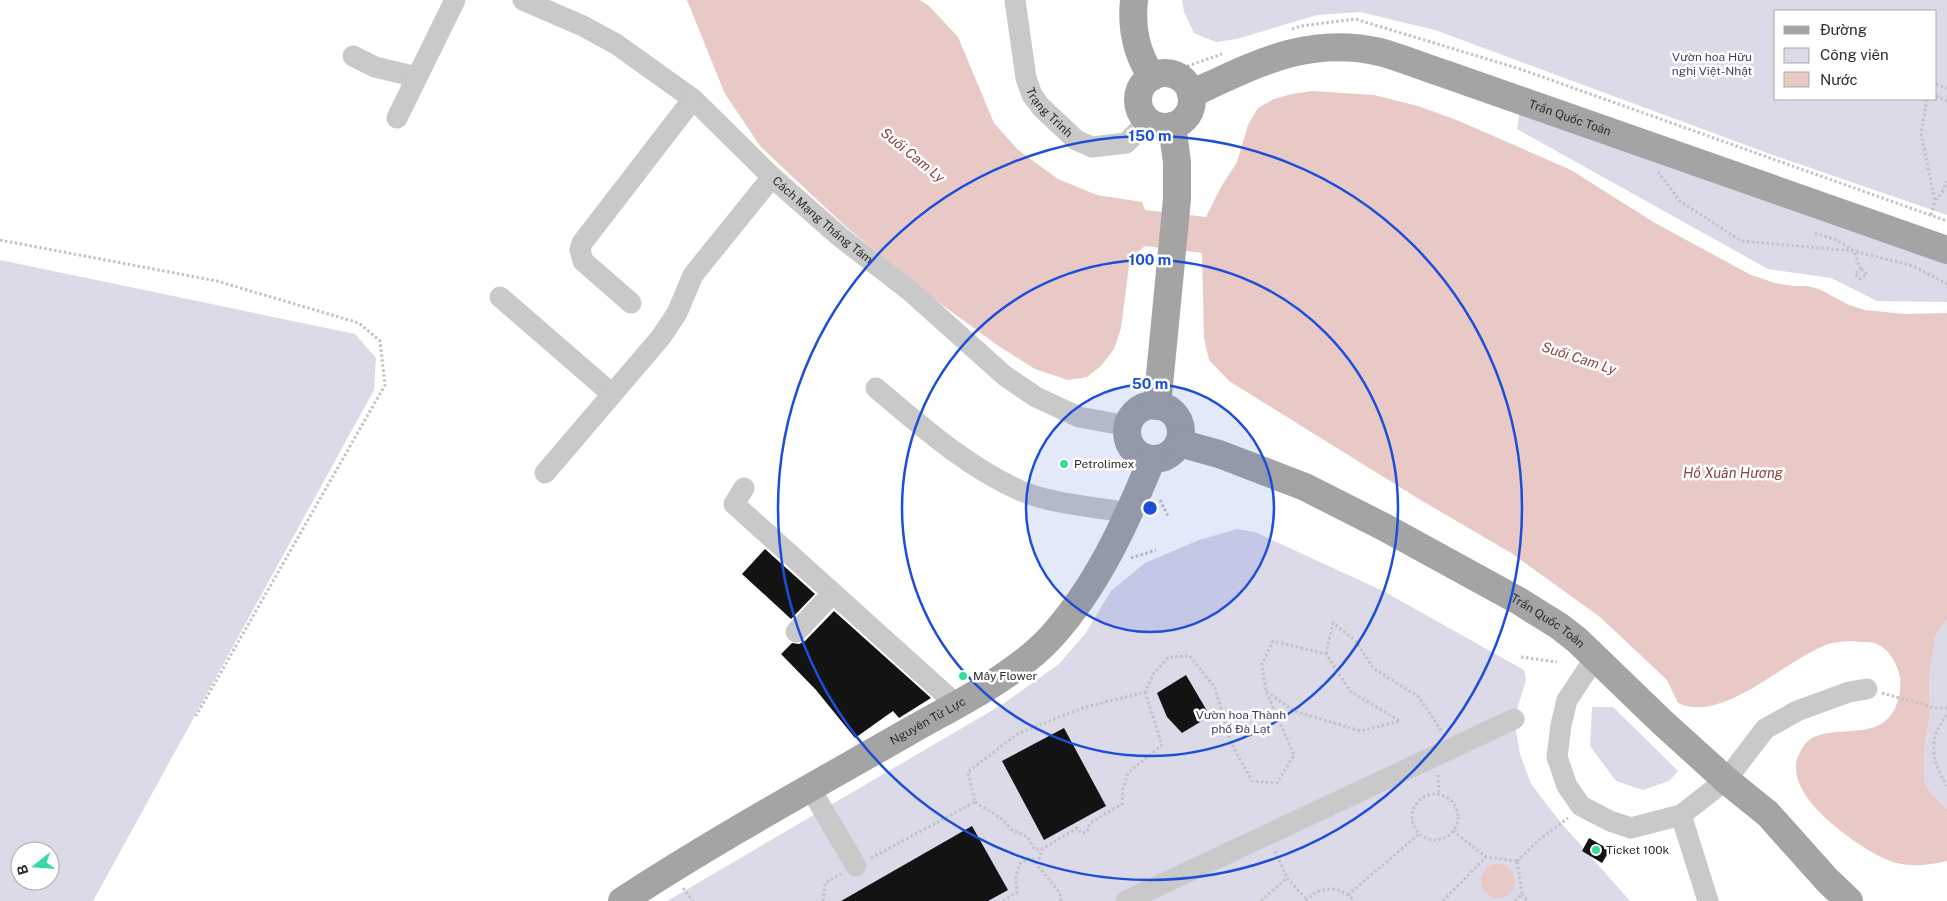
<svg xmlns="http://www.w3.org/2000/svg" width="1947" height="901" viewBox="0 0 1947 901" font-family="'Public Sans',sans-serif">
  <rect width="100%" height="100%" fill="#fff"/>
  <!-- green -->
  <g fill="#dcd9e9" fill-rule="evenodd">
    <path d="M1182 0H1947V215L1770 154 1435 30 1360 12 1317 15 1237 39 1216 42 1194 33 1184 12ZM1936 11V99H1776V11Z"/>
    <polygon points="1520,109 1947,248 1947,302 1877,301 1831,278 1768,269 1517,129"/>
    <path d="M0 260 355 334 376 358 374 390 93 901H0ZM20 851H50V881H20Z"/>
    <polygon points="1237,529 1255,532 1383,591 1524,670 1526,680 1514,719 1520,754 1531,784 1562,824 1630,901 667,901 1003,704 1059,664 1085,634 1111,591 1145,563 1199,540"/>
    <polygon points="1947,620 1947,809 1932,795 1924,780 1924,751 1930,714 1929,676 1936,635"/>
    <polygon points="1592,707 1613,707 1678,771 1669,781 1643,790 1616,781 1590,746"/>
  </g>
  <!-- water -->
  <g fill="#e8c9c6">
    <path d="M687 0H920L929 6 958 37 994 123 1018 150 1058 179 1097 195 1142 202 1145 210 1206 217 1221 187 1237 162 1248 125 1258 108 1274 99 1292 94 1312 91 1374 95 1418 106 1459 121 1571 170 1655 223 1751 275 1775 283 1793 286H1807L1819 289 1849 305 1865 310 1905 314 1947 313V620L1936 635 1929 676 1930 714 1924 751V780L1932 795 1947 809V861C1922 867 1900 868 1877 855 1849 839 1787 797 1797 759 1800 751 1805 742 1812 738 1841 724 1881 742 1896 706 1900 695 1902 685 1899 673 1895 661 1890 650 1877 644 1873 642 1867 642 1862 642 1853 641 1841 641 1832 643 1788 656 1724 725 1678 703L1667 680 1600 617 1511 553 1419 499 1229 381 1209 360 1204 338 1202 253 1145 246 1130 258 1121 328 1114 349 1101 366 1087 377 1068 380 1035 369 1000 347 934 299 845 226 760 146 725 94Z"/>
    <circle cx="1498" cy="881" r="17"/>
  </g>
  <!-- building -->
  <g fill="#131313">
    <polygon points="765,549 815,594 791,619 742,574"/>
    <polygon points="834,611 931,698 899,718 893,711 855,738 816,690 781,654 792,643 799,644 805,641"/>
    <polygon points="1186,675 1210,716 1182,733 1167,717 1157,693"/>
    <polygon points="1064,728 1106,806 1044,840 1002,761"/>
    <polygon points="972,826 1008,890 988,901 841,901"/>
    <polygon points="1589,838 1610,850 1602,863 1582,851"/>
  </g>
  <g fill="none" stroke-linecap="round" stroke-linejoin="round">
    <!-- path -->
    <g stroke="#c3c3c3" stroke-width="3" stroke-dasharray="2.5 2.5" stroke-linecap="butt">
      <polyline points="1292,29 1301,26 1355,19 1520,69 1947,221"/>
      <polyline points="1176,76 1185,67 1222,54"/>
      <polyline points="1936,84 1947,88"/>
      <polyline points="1936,96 1947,101"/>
      <polyline points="1927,99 1921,134 1935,201 1942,192 1947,191"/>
      <polyline points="1658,172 1680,201 1741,241 1854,251 1913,266 1947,284"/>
      <polyline points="1942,192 1947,181"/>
      <polyline points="1931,215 1935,201"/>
      <polyline points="1815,233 1836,240 1854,251 1860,268 1855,274 1860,279 1867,274 1860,268"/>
      <polyline points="0,240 217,281 359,323 380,341 385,385 196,716"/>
      <polyline points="1160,500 1168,516"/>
      <polyline points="1131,558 1156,550"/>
      <polyline points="1326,654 1333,623 1355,640 1373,668 1419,697 1442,732"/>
      <polyline points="1521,657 1557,662"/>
      <polyline points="1882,693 1935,708 1947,708"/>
      <path d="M1947 715C1927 739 1932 762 1947 786"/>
      <polyline points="1438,775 1439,794"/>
      <circle cx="1435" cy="817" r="23"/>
      <polyline points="975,802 1002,819 1012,830 1028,837 1034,849 1042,849"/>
      <polyline points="1453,831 1486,857"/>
      <polyline points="1275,851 1287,878"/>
      <polyline points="871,858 975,802 968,772 1017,734 1082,708 1145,692 1154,673 1169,657 1190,656 1215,688 1231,743 1252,781 1277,783 1294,755 1266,691 1262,664 1273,641 1326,654 1350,691 1400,721 1361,731 1294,711 1266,691"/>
      <polyline points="1517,861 1540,839 1568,818"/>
      <polyline points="683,888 693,901"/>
      <polyline points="1522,894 1527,901"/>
      <polyline points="1348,895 1419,834"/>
      <polyline points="823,901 825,883 841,874"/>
      <polyline points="1003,901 1017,892 1016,878 1019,864 1031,857 1037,865"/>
      <polyline points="1061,901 1060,893 1037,865 1042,849 1077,828 1081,833 1087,832 1090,823 1122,804 1123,788 1128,773 1162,745 1145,692"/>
      <polyline points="1261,901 1287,878 1307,900"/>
      <path d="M1306 901C1320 885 1340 885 1354 901"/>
      <polyline points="1443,901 1486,857 1517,861"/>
      <polyline points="1515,901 1522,894 1517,861"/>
    </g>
    <!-- minor -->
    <g stroke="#c9c9c9" stroke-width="21">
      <path id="s1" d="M523 0 583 26 616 44 693 99 772 177 839 236 910 291 1005 376 1036 397 1079 417 1128 426"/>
      <path id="s2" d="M1015 0 1026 78 1032 95 1041 107 1076 140 1092 147 1126 143 1148 121"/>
      <polyline points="353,56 375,67 417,77"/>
      <polyline points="397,118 455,0"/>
      <polyline points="500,297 612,394"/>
      <polyline points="631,303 583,261 580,250 582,243 693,99"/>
      <path d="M876 388C921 426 967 467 1021 491 1052 504 1096 507 1129 513"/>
      <polyline points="545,473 661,337 677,313 693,275 772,177"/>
      <polyline points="744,488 734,504 956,704"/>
      <polyline points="796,632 833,593"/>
      <polyline points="1595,658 1567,700 1561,725 1557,757 1567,786 1581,806 1610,821 1631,828 1681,815 1726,780 1765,729 1797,711 1849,692 1867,689"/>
      <polyline points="810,788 856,866"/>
      <polyline points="1681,815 1708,901"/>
      <polyline points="1126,901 1514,719"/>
    </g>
    <!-- major -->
    <g stroke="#a4a4a4" stroke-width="28">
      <path d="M1134 0C1131 29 1136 53 1152 77"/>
      <circle cx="1165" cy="100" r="27"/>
      <path id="s3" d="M1191 94C1254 65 1308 35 1380 52 1402 58 1423 67 1445 74L1947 250"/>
      <circle cx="1154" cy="432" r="27"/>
      <polyline points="1157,406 1177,199 1177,162 1172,126"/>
      <path id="s4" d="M1179 443 1219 454 1305 487 1384 527 1519 601 1559 626 1577 640 1662 722 1726 780 1768 814 1828 881 1849 901"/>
      <path id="s5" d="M622 901C715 840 812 787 908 732 955 705 1016 676 1052 636 1098 585 1126 522 1152 459"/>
    </g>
  </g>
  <!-- distance rings -->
  <circle cx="1150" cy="508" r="124" fill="#1d4ed8" fill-opacity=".12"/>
  <g fill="none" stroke="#1d4ed8" stroke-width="2.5">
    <circle cx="1150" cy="508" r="124"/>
    <circle cx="1150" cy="508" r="248"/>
    <circle cx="1150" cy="508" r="372"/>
  </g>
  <!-- markers -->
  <g fill="#35db9d" stroke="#fff" stroke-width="2">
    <circle cx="1064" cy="464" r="5"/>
    <circle cx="963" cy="676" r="5"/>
    <circle cx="1596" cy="850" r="5"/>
  </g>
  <g text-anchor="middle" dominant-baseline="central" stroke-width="5" stroke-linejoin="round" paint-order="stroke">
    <!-- park labels -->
    <g font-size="12" fill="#453c64" stroke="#fff">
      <text x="1712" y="57">Vườn hoa Hữu<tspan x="1712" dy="14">nghị Việt-Nhật</tspan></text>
      <text x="1241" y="715">Vườn hoa Thành<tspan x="1241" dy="14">phố Đà Lạt</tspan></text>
    </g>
    <!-- street labels -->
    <g font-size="12" fill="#2c2c2c" stroke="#fff">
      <text stroke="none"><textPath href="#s2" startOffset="121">Trạng Trình</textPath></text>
      <text stroke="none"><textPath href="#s3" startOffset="399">Trần Quốc Toản</textPath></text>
      <text stroke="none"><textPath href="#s1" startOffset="375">Cách Mạng Tháng Tám</textPath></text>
      <text stroke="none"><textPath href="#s4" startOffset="411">Trần Quốc Toản</textPath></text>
      <text stroke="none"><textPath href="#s5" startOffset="355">Nguyên Tử Lực</textPath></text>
    </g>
    <!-- poi labels -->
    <g font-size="12" fill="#2c2c2c" stroke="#fff" text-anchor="start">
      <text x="1074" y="464">Petrolimex</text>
      <text x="973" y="676">Mây Flower</text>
      <text x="1606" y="850">Ticket 100k</text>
    </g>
    <!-- water labels -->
    <g font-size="14" font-style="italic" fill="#88453f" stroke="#fff">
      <text transform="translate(913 155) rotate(39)">Suối Cam Ly</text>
      <text transform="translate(1579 358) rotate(18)">Suối Cam Ly</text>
      <text x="1733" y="473">Hồ Xuân Hương</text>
    </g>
  </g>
  <circle cx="1150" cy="508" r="8" fill="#1d4ed8" stroke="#fff" stroke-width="2.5"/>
  <g font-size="15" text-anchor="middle" font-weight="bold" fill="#1d4ed8" stroke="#fff" stroke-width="5" stroke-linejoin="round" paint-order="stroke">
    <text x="1150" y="141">150 m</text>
    <text x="1150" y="265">100 m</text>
    <text x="1150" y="389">50 m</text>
  </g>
  <!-- legend -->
  <rect x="1774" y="10" width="162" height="90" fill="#ffffff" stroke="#ababab"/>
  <rect x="1784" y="26" width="25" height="8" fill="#a4a4a4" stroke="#ababab"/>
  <text x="1820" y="35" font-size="15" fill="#2c2c2c">Đường</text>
  <rect x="1784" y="48" width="25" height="15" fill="#dcd9e9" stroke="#ababab"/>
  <text x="1820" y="60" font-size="15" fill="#2c2c2c">Công viên</text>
  <rect x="1784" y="72" width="25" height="15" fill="#e8c9c6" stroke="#ababab"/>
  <text x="1820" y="85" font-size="15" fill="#2c2c2c">Nước</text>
  <!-- north arrow -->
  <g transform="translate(35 866) rotate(253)"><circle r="24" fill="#ffffff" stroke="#ababab"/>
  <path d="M0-4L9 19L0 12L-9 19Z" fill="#35db9d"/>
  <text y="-8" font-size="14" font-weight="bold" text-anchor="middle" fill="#2c2c2c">B</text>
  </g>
</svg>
